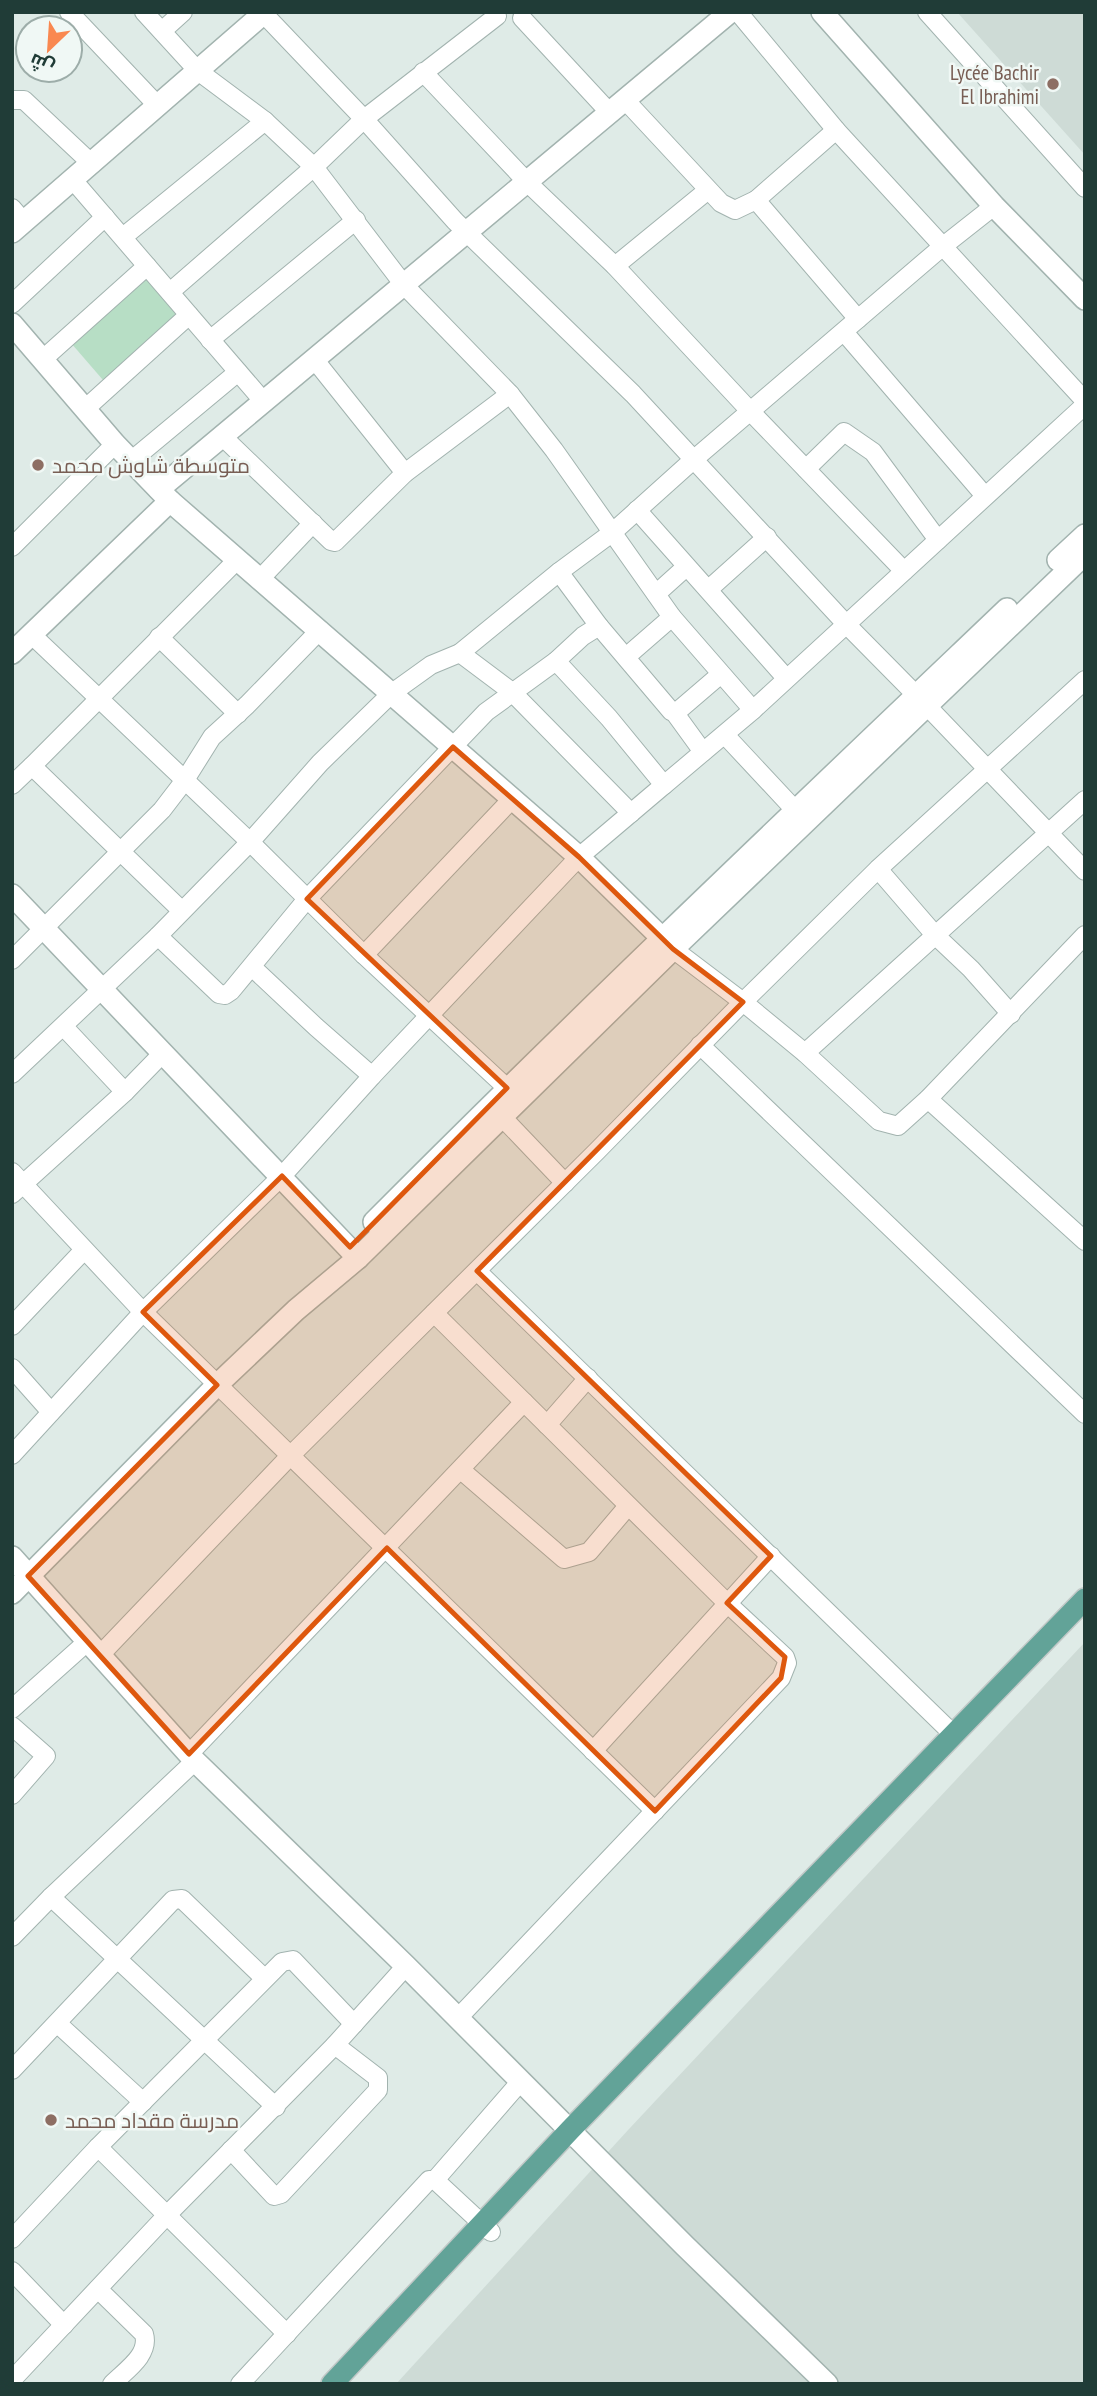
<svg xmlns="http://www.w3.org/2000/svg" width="1097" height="2396" viewBox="0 0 1097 2396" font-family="'PT Sans Narrow',Cairo,sans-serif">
  <rect width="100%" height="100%" fill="#dfebe7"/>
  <!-- built -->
  <g fill="#cedbd6">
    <polygon points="957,12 1085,12 1085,155"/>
    <polygon points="1085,1642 1085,2384 396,2384 629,2129"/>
  </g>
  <!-- green -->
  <polygon fill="#b7dec5" points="148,275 180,312 103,380 71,343"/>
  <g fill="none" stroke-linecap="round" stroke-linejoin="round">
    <!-- minor casing -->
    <g stroke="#a2b3af" stroke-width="20">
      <g id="minor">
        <polyline points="69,12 158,106"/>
        <polyline points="144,12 198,71 265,121 314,167 404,285 510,394 554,450 672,617 753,710"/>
        <polyline points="262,12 364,119 455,221 633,394 846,624 927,706 1085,871"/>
        <polyline points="738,12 836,130 1085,401"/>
        <polyline points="927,12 1085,188"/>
        <polyline points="522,18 610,113"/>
        <polyline points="162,31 183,12"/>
        <polyline points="423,72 528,183 615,266 751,412 904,571"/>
        <polyline points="12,100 24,100 92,164"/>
        <polyline points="626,101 721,203 735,210 756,200"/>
        <polyline points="836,130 756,200 858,319"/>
        <polyline points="73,180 264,402"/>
        <polyline points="12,208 24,222"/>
        <polyline points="123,237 265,121"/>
        <polyline points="615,266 708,190"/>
        <polyline points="170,292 314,167 364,119 497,16"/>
        <polyline points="12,304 105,217"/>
        <polyline points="844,332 985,496"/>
        <polyline points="210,340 356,220"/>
        <polyline points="314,359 405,473"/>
        <polyline points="42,360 147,266"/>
        <polyline points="85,409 189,315"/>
        <polyline points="223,437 331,541 335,542 405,473 510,394"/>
        <polyline points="131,461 238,372"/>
        <polyline points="806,469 844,432 873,452 938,540"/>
        <polyline points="637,510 786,678"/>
        <polyline points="12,547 115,444"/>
        <polyline points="559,572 599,626 671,711 679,710 721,674"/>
        <polyline points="259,580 313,523"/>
        <polyline points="709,589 767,537"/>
        <polyline points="656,594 686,567"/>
        <polyline points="32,635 250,842 364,955 507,1088"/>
        <polyline points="159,637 238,714"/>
        <polyline points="460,653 512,692 631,813"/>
        <polyline points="626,657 672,617"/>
        <polyline points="1085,680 878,869 743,1002 805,1053 879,1121 898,1126 928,1099 1085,935"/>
        <polyline points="674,712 703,752"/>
        <polyline points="725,735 795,810"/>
        <polyline points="32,766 237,560"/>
        <polyline points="12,785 32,766 181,910"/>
        <polyline points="664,785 753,710 1085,405"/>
        <polyline points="878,869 935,935 971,969 1011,1014"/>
        <polyline points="158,936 219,994 225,995 231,991 307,899 486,712 556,661 583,636 599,626"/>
        <polyline points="364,955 513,798"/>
        <polyline points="12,960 162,810 185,780 212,737 247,705 320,630"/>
        <polyline points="252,967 316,1027 372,1076"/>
        <polyline points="64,1027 125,1092"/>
        <polyline points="700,1045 1085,1414"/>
        <polyline points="805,1053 1085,800"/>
        <polyline points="12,1074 158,936 250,842 320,763 392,693 431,665 460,653 559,572 613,532 692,461 942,247 994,206"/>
        <polyline points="928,1099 1085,1241"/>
        <polyline points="502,1117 565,1183"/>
        <polyline points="12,1172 143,1312 655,1811"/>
        <polyline points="12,1194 125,1092 163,1053"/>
        <polyline points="477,1271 953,1734"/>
        <polyline points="434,1313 727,1603 785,1657 787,1663 781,1678 458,2018"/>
        <polyline points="12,1326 84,1250"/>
        <polyline points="12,1368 51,1412"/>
        <polyline points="547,1425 588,1378"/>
        <polyline points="12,1455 143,1312 282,1176 372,1076 579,857 664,785 609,718 556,661"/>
        <polyline points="461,1470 564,1559 589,1552 628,1506"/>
        <polyline points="100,1655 290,1456 597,1151 743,1002 673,949"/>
        <polyline points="12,1709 87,1642"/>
        <polyline points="12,1726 46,1756 12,1795"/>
        <polyline points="593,1751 771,1556"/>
        <polyline points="189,1754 524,1402"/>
        <polyline points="51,1897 276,2107"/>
        <polyline points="12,1937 51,1897 195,1761"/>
        <polyline points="58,2024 143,2102"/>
        <polyline points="12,2070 173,1900 182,1899 264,1978"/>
        <polyline points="98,2147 287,2334"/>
        <polyline points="231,2150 274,2196 281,2194 378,2090 378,2078 335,2045"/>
        <polyline points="435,2180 521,2081"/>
        <polyline points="12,2239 98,2147 282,1962 293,1960 354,2024"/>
        <polyline points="12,2271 64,2325"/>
        <path d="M98 2289 144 2334C150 2355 126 2370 112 2384"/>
        <polyline points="12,2380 167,2215 335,2045 406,1966"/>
        <polyline points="240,2384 429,2180 435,2180 491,2232"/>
      </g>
    </g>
    <!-- tertiary casing -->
    <g stroke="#a2b3af" stroke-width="24">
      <g id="tertiary">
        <polyline points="822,12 994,206 1085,299"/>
        <polyline points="12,232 265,12"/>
        <polyline points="12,324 115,444 170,501 579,857 671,947"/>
        <polyline points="159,489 730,12"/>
        <polyline points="1058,560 1085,535"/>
        <polyline points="12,653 170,501"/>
        <polyline points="12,895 358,1258"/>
        <path d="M374 1222C581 1014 794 812 1007 609"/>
        <polyline points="12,1557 195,1761 406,1966 685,2246 827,2384"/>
        <polyline points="12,1593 217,1385 296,1310 358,1258 673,949 1085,554"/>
      </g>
    </g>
    <!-- primary casing -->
    <g stroke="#c1c8c7" stroke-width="24">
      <polyline id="primary" points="332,2384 570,2130 1085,1599"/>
    </g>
    <!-- minor -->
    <use href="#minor" stroke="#fff" stroke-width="18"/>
    <!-- tertiary -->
    <use href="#tertiary" stroke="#fff" stroke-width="21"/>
    <!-- primary -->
    <use href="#primary" stroke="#62a398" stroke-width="21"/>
  </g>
  <!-- marked area -->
  <path fill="#de580e" fill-opacity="0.2" stroke="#de580e" stroke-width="5" stroke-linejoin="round" d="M453 747 579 857 673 949 743 1002 477 1271 771 1556 727 1603 785 1657 781 1678 655 1811 387 1548 189 1754 28 1576 217 1385 143 1312 282 1176 350 1247 507 1088 307 899Z"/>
  <!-- markers -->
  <g fill="#8d6e63" stroke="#f0f8f5" stroke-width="2.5">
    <circle cx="1053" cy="84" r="7"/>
    <circle cx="38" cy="465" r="7"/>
    <circle cx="51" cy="2120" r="7"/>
  </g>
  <g text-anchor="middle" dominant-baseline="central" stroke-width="5" stroke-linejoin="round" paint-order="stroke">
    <!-- education labels -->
    <g font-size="21" fill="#785e54" stroke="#f0f8f5" text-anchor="start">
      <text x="1039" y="72" text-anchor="end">Lycée Bachir<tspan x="1039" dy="24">El Ibrahimi</tspan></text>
      <text x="52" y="465">متوسطة شاوش محمد</text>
      <text x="65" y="2120">مدرسة مقداد محمد</text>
    </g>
  </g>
  <!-- border -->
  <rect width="1097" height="2396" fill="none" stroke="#203c37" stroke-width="28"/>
  <!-- north arrow -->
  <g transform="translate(49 49) rotate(205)"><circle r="33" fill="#f0f8f5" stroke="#9dada9" stroke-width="2"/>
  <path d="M0-5L12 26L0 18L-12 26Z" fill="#f98850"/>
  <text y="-10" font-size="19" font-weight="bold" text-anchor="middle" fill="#203c37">ش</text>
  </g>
</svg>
